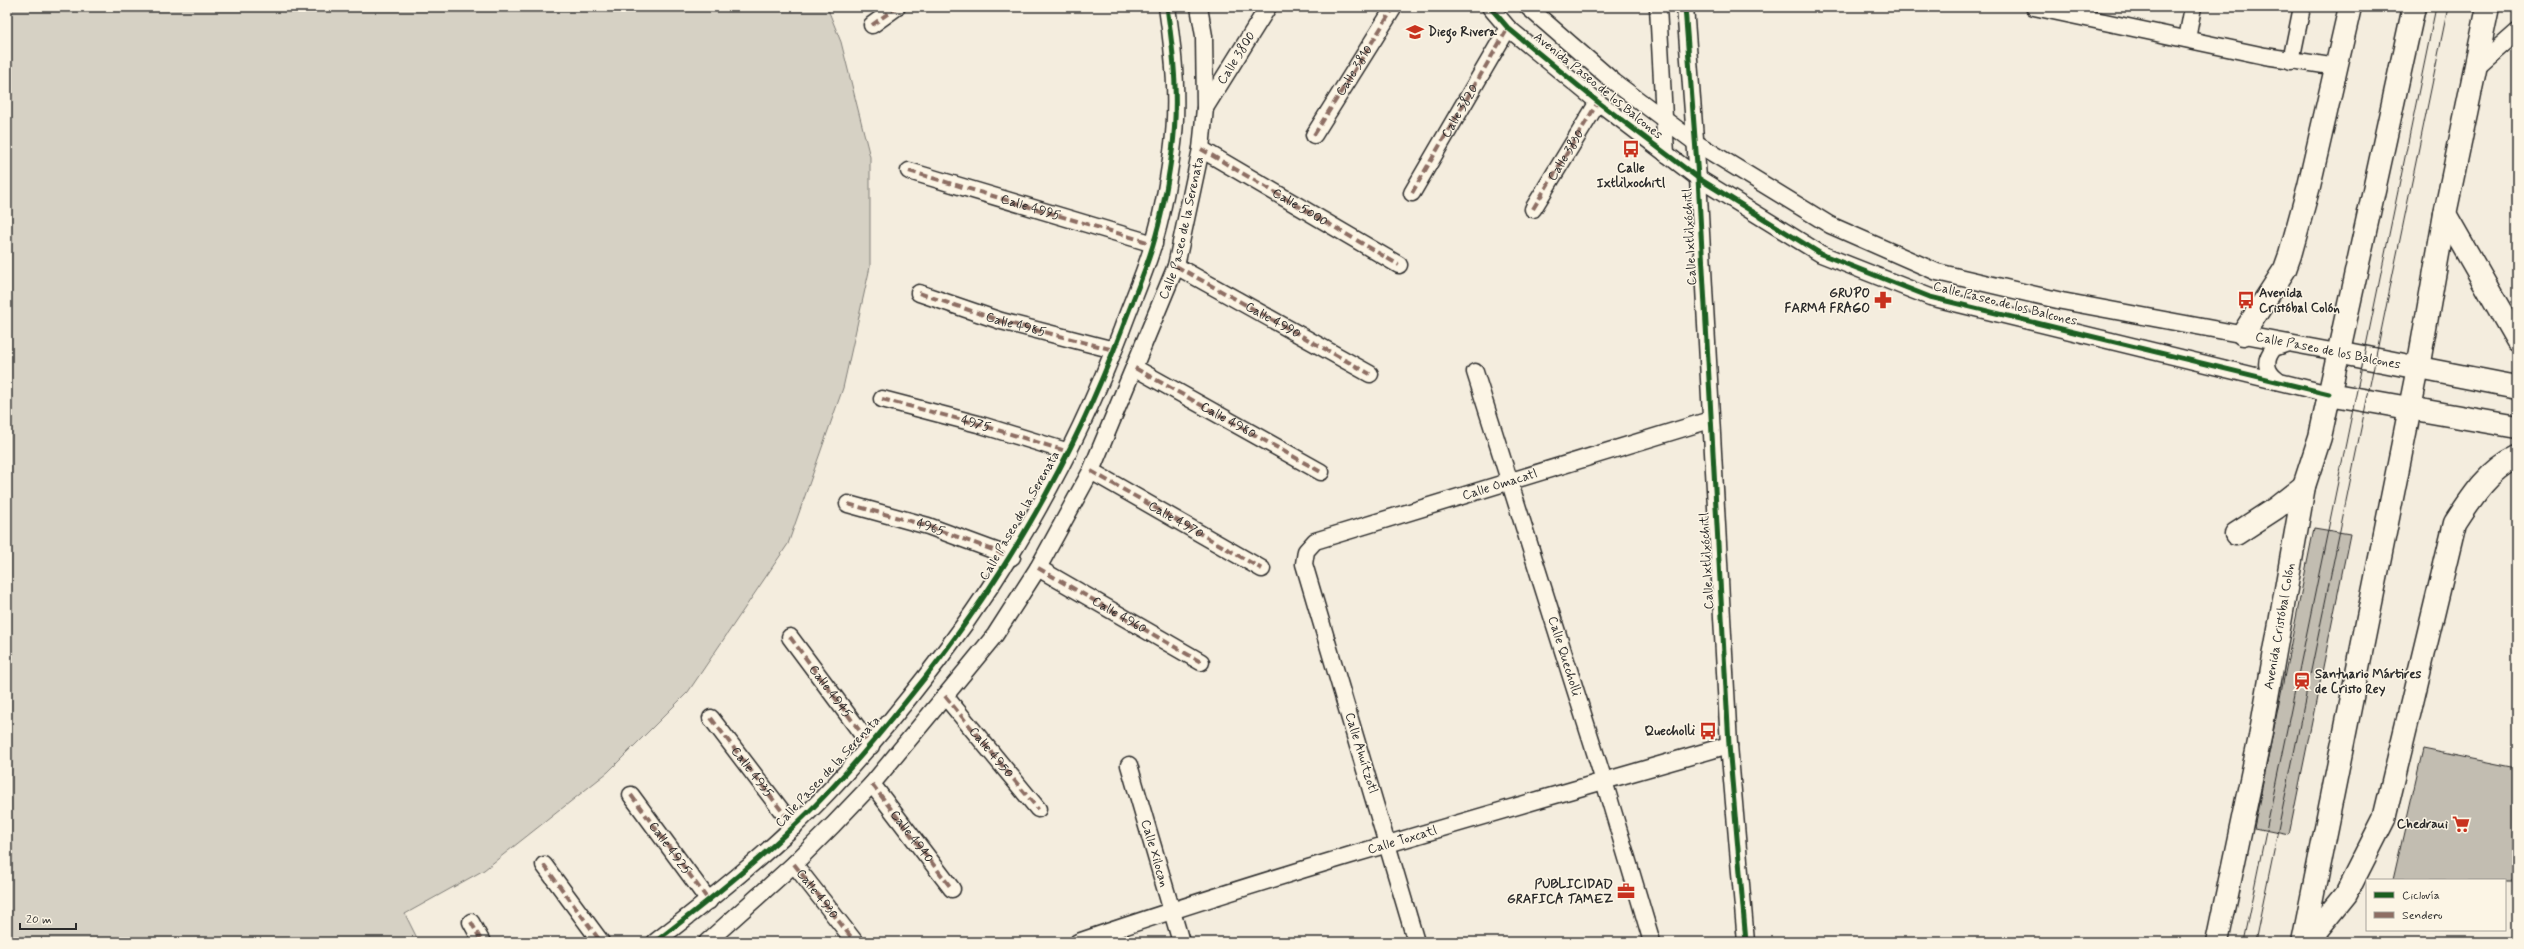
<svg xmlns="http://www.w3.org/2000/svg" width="2524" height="949" viewBox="0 0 2524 949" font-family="Mynerve,sans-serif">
  <rect width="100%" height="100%" fill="#f4edde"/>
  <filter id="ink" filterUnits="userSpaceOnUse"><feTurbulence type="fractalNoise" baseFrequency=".025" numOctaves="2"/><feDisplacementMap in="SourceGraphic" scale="8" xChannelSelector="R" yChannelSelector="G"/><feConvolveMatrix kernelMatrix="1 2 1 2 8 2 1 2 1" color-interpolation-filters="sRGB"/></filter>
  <g filter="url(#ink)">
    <!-- green -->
    <polygon fill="#d6d1c4" stroke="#807e78" points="7,7 827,7 841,42 870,157 870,267 843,388 788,544 688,692 608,772 484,870 405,914 419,942 7,942"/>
    <!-- building -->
    <g fill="#c2bdb1" stroke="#2b2b2b">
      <polygon points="2314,528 2350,534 2289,835 2254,828"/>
      <polygon points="2423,749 2517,768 2517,880 2393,880"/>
    </g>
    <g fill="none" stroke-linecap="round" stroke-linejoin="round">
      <!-- street casing -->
      <g stroke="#2b2b2b" stroke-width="19">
        <g id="street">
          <polyline points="1490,7 1508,28 1598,102 1698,178 1821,254 1930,297 2329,394"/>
          <polyline points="1528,7 1614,82 1696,143 1830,225 1937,272 2062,301 2337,352"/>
          <polyline points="1658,7 1666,154"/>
          <polyline points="1685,7 1698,178 1729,745 1746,942"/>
          <polyline points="2034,7 2265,56 2337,67"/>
          <polyline points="872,25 897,7"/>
          <polyline points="2187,39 2193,7"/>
          <polyline points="2291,61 2302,7"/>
          <polyline points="2474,70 2517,32"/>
          <path id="s1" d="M1205 108 1268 7"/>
          <polyline points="1314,135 1394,7"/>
          <path id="s2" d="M1201 149 1399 265"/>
          <path id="s3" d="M909 171 1154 244"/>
          <path id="s4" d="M1412 193 1508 28"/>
          <polyline points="1533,209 1598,102"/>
          <polyline points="1176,266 1370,374"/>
          <polyline points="919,293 1001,321 1114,350"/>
          <polyline points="1135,368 1321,472"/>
          <path id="s5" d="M1475 372 1604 781 1652 942"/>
          <path d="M2277 380C2265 371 2264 360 2274 348L2288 343"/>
          <path id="s6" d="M882 399 978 424 1069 452"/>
          <path id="s7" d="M1091 471 1262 569"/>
          <path id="s8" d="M848 504 928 526 1012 557"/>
          <path id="s9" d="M1038 568 1201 662"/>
          <polyline points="790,637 871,746"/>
          <path id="s10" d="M945 696 1038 809"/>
          <polyline points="711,718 794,827"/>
          <path id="s11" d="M1129 765 1181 942"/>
          <polyline points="872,784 952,889"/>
          <path id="s12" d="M631 795 709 901"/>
          <path id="s13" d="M794 864 855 942"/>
          <polyline points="544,865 601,942"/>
          <polyline points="471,922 482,942"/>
          <path d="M655 942C702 906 749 869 792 828 834 789 872 744 908 699 1000 585 1070 466 1122 329 1132 301 1145 273 1153 245 1162 216 1168 182 1172 152 1179 103 1174 55 1167 7"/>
          <path id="s14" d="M707 942 794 864 833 825 872 784 945 696 995 635 1038 568 1091 471 1176 266 1201 149 1205 108 1204 36 1199 7"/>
          <path id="s15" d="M1078 942C1292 869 1511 808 1729 745"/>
          <path id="s16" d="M1416 942 1304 564 1306 551 1315 541 1710 420"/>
        </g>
      </g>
      <!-- secondary casing -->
      <g stroke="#2b2b2b" stroke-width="25">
        <g id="secondary">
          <polyline points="2243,334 2285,269 2290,255 2309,186 2350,7"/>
          <polyline points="2337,352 2517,387"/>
          <polyline points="2329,394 2517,427"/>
        </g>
      </g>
      <!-- primary casing -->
      <g stroke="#2b2b2b" stroke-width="25">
        <g id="primary">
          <polyline points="2445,214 2517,340"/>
          <polyline points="2236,534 2276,508 2304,486"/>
          <path id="s17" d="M2217 942 2260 737 2304 486 2320 437 2414 7"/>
          <polyline points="2303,942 2418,368 2445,214 2488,7"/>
          <path d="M2307 942 2346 894 2384 819 2455 523C2472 497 2488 471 2517 457"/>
        </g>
      </g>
      <!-- street -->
      <use href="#street" stroke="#fcf5e5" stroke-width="16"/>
      <!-- secondary -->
      <use href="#secondary" stroke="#fcf5e5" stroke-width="22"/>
      <!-- primary -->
      <use href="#primary" stroke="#fcf5e5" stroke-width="22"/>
      <!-- tram -->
      <g stroke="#2b2b2b" stroke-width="1">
        <polyline points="2243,942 2436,7"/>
        <polyline points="2255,942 2448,7"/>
      </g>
      <!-- quiet -->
      <g stroke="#8d6e63" stroke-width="4" stroke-dasharray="8 4" stroke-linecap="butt">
        <polyline points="872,25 897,7"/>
        <path id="s18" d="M1314 135 1394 7"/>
        <polyline points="1201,149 1399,265"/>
        <polyline points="909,171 1154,244"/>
        <polyline points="1412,193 1508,28"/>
        <path id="s19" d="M1533 209 1598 102"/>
        <path id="s20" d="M1176 266 1370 374"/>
        <path id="s21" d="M919 293 1001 321 1114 350"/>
        <path id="s22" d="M1135 368 1321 472"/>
        <polyline points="882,399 978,424 1069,452"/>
        <polyline points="1091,471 1262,569"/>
        <polyline points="848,504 928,526 1012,557"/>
        <polyline points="1038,568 1201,662"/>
        <path id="s23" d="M790 637 871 746"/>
        <polyline points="945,696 1038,809"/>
        <path id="s24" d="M711 718 794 827"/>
        <path id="s25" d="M872 784 952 889"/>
        <polyline points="631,795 709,901"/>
        <polyline points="794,864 855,942"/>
        <polyline points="544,865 601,942"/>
        <polyline points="471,922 482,942"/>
        <polyline points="707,941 708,942"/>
      </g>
      <!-- cycleway casing -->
      <g stroke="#fcf5e5" stroke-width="8">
        <g id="cycleway">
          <polyline points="1490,7 1508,28 1598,102 1698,178 1821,254 1930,297 2329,394"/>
          <polyline points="1685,7 1698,178 1729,745 1746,942"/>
          <path d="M655 942C702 906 749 869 792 828 834 789 872 744 908 699 1000 585 1070 466 1122 329 1132 301 1145 273 1153 245 1162 216 1168 182 1172 152 1179 103 1174 55 1167 7"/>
        </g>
      </g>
      <!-- cycleway -->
      <use href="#cycleway" stroke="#1b5e20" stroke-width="5"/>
    </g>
  </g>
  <!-- icons -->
  <defs>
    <g id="school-bare" transform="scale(1.38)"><path d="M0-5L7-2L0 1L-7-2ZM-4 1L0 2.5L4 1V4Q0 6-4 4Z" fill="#c8321e" stroke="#fcf5e5" stroke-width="2.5" paint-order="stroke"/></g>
    <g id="bus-bare" transform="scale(1.38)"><path d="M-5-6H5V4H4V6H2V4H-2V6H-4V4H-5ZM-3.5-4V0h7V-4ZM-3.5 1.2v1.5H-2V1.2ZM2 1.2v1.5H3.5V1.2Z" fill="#c8321e" stroke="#fcf5e5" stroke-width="2.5" paint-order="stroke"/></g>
    <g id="pharmacy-bare" transform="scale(1.38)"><path d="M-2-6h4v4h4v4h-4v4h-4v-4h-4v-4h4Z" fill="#c8321e" stroke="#fcf5e5" stroke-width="2.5" paint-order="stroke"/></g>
    <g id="station-bare" transform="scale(1.38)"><path d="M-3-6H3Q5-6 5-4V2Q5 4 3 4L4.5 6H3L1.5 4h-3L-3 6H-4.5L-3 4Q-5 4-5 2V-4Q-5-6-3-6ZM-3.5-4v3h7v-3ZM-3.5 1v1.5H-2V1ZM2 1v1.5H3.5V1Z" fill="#c8321e" stroke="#fcf5e5" stroke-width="2.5" paint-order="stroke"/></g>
    <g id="supermarket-bare" transform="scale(1.38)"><path d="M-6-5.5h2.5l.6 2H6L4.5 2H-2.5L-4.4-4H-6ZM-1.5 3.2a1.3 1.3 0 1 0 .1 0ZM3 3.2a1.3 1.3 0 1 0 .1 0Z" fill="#c8321e" stroke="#fcf5e5" stroke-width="2.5" paint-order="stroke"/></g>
    <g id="office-bare" transform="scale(1.38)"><path d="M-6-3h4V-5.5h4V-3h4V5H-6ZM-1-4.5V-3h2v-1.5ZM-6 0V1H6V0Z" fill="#c8321e" stroke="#fcf5e5" stroke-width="2.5" paint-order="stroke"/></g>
  </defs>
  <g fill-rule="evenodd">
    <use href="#school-bare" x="1415" y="32"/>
    <use href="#bus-bare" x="1631" y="149"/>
    <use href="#pharmacy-bare" x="1883" y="300"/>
    <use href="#bus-bare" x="2246" y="300"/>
    <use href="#station-bare" x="2302" y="681"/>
    <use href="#bus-bare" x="1708" y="731"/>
    <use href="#supermarket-bare" x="2461" y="824"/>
    <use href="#office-bare" x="1626" y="891"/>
  </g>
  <g text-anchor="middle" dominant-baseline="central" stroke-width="3" stroke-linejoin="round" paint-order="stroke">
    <!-- poi labels -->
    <g font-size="13" font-weight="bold" fill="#2b2b2b" stroke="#fcf5e5" text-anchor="end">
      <text x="1428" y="32" text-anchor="start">Diego Rivera</text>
      <text x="1631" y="168" text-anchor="middle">Calle<tspan x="1631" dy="15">Ixtlilxochitl</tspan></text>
      <text x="1870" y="293">GRUPO<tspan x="1870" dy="15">FARMA FRAGO</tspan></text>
      <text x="2259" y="293" text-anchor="start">Avenida<tspan x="2259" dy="15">Cristóbal Colón</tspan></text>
      <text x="2315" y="674" text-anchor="start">Santuario Mártires<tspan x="2315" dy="15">de Cristo Rey</tspan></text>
      <text x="1695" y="731">Quecholli</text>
      <text x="2448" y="824">Chedraui</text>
      <text x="1613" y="884">PUBLICIDAD<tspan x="1613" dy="15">GRAFICA TAMEZ</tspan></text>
    </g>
    <!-- street labels -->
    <g font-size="13" fill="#2b2b2b" stroke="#fcf5e5">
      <text stroke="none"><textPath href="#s1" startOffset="59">Calle 3800</textPath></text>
      <text stroke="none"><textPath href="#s18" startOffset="76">Calle 3810</textPath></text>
      <text transform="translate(1598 86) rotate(39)">Avenida Paseo de los Balcones</text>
      <text stroke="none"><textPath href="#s4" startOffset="95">Calle 3820</textPath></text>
      <text stroke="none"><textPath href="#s19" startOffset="63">Calle 3830</textPath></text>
      <text stroke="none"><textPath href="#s2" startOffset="115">Calle 5000</textPath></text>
      <text stroke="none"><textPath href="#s3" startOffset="127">Calle 4995</textPath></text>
      <text stroke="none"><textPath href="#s14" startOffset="872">Calle Paseo de la Serenata</textPath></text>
      <text transform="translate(1690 237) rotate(-93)">Calle Ixtlilxóchitl</text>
      <text transform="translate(2005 304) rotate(14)">Calle Paseo de los Balcones</text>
      <text stroke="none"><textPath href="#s20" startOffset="111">Calle 4990</textPath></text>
      <text stroke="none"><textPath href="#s21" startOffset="102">Calle 4985</textPath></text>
      <text transform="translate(2328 351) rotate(11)">Calle Paseo de los Balcones</text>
      <text stroke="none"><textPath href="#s22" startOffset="107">Calle 4980</textPath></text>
      <text stroke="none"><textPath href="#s6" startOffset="97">4975</textPath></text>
      <text stroke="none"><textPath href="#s16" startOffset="614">Calle Omacatl</textPath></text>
      <text transform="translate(1020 516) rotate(-60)">Calle Paseo de la Serenata</text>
      <text stroke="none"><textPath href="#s7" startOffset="98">Calle 4970</textPath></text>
      <text stroke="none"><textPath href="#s8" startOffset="86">4965</textPath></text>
      <text transform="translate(1707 561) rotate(-93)">Calle Ixtlilxóchitl</text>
      <text stroke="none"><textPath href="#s9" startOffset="94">Calle 4960</textPath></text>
      <text stroke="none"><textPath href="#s17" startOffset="322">Avenida Cristóbal Colón</textPath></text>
      <text stroke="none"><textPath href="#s5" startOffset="298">Calle Quecholli</textPath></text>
      <text stroke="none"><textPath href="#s23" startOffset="68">Calle 4945</textPath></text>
      <text stroke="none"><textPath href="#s10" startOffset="73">Calle 4950</textPath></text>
      <text transform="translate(1361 753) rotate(73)">Calle Ahuítzotl</text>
      <text stroke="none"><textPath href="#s24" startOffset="68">Calle 4935</textPath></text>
      <text transform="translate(828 772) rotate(-47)">Calle Paseo de la Serenata</text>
      <text stroke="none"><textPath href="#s25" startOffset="66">Calle 4940</textPath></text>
      <text stroke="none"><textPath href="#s15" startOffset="340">Calle Toxcatl</textPath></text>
      <text stroke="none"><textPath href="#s12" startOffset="66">Calle 4925</textPath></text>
      <text stroke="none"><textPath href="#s11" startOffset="92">Calle Xilocan</textPath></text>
      <text stroke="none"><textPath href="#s13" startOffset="38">Calle 4930</textPath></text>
    </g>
  </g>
  <!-- margin -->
  <rect width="2524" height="949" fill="none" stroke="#fcf5e5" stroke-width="24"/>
  <rect x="12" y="12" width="2500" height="925" fill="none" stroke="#2b2b2b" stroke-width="1.5" filter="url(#ink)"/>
  <!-- legend -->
  <rect x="2366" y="879" width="140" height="52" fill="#fcf5e5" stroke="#a8a49b"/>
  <rect x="2374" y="892" width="20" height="6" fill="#1b5e20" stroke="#a8a49b"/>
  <text x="2402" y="899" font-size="12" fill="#2b2b2b">Ciclovía</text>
  <rect x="2374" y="912" width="20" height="6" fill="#8d6e63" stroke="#a8a49b"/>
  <text x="2402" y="919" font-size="12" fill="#2b2b2b">Sendero</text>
  <!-- scale -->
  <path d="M20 923v6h56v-6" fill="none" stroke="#2b2b2b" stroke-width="2"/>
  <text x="26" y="923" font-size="12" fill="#2b2b2b" stroke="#fcf5e5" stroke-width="3" paint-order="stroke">20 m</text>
</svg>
